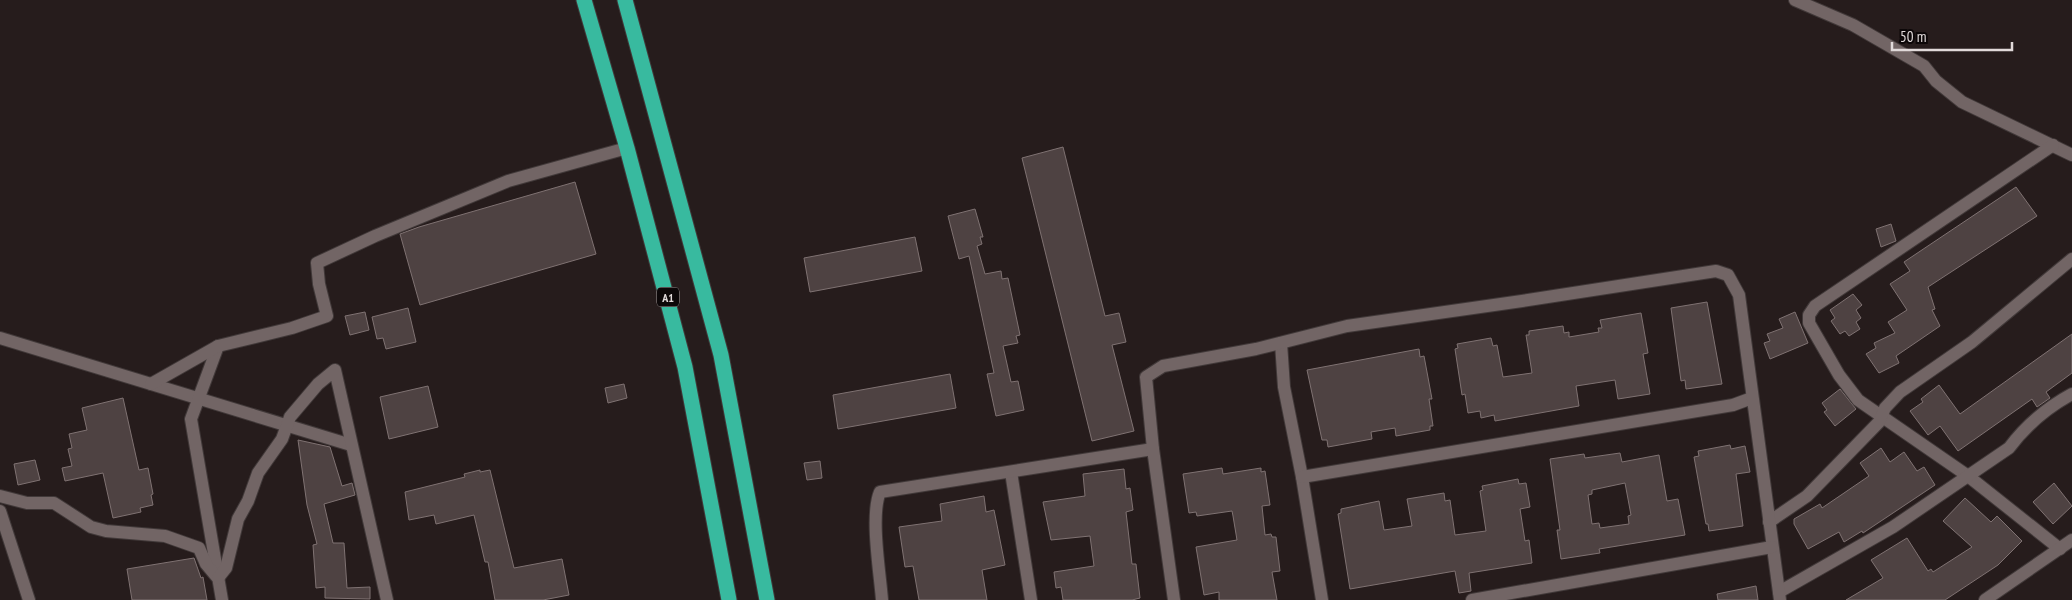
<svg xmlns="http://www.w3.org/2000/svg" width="2072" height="600" viewBox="0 0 2072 600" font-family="'PT Sans Narrow',sans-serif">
  <rect width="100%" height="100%" fill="#261c1c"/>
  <!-- building -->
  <g fill="#4e4242" stroke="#7f7272" fill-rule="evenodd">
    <polygon points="1063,147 1105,316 1119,313 1126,342 1112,345 1134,431 1092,441 1022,158"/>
    <polygon points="575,182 596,254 420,305 400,234 419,227"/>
    <polygon points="2016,187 2037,216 1928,287 1935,309 1932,310 1940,326 1896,356 1899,363 1879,373 1866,354 1876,348 1874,343 1895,333 1888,322 1907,310 1890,284 1910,271 1904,262"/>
    <polygon points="975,209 983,237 980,237 982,244 977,246 985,274 1001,271 1002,279 1008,278 1020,335 1016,336 1018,343 1003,346 1011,382 1018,381 1024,410 996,416 987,374 994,373 969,256 959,259 948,216"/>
    <polygon points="1891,224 1896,241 1881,247 1876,229"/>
    <polygon points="915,237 922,271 810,292 804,258"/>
    <polygon points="1853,294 1862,305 1856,310 1861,318 1856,322 1860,329 1849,336 1845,331 1840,334 1831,321 1835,318 1830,310"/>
    <polygon points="1707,302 1722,384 1686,389 1685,380 1681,381 1671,308"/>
    <polygon points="408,308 416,342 386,349 383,338 377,339 372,317"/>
    <polygon points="365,312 369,330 350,335 345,316"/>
    <polygon points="1795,312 1808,343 1770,359 1764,343 1770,341 1767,334 1783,328 1779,319"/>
    <polygon points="1641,313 1648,353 1643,354 1650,394 1618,399 1615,380 1576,386 1579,406 1495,421 1494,415 1481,418 1480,411 1468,413 1465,394 1462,395 1455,349 1458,348 1457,344 1491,338 1493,346 1497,345 1503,377 1532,373 1526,335 1529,335 1529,331 1563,326 1564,333 1569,332 1569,337 1599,332 1598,328 1602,328 1600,320"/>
    <polygon points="2072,334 2072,373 2046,392 2050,398 2037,407 2032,399 1958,451 1940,426 1928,435 1910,411 1923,402 1921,399 1939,385 1960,414"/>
    <polygon points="1419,349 1420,357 1424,356 1432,399 1429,399 1433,426 1430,426 1430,430 1396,436 1395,428 1371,432 1372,439 1328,447 1327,440 1322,440 1307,370"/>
    <polygon points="950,374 956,408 838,429 833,395"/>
    <polygon points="624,384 627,398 608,403 605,388"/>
    <polygon points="428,386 438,427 389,439 380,397"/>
    <polygon points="1840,389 1856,409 1835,426 1824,412 1827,410 1822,403"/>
    <polygon points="123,398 139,470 148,468 153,494 151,495 153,505 140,508 141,512 113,518 103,473 65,481 62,468 72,466 68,449 72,448 69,434 87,430 82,408"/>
    <polygon points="298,440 330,447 342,486 352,483 355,495 324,504 333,543 344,543 347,588 370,587 370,599 325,598 325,587 316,588 313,545 317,544 307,505"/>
    <polygon points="1730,445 1731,449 1745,446 1750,472 1736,474 1743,526 1709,531 1708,524 1706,524 1694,457 1699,456 1698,451"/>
    <polygon points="1881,448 1890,462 1904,452 1917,471 1924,467 1935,485 1863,533 1862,531 1844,542 1839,532 1808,549 1794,524 1794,519 1820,504 1822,508 1869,476 1860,463"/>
    <path d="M1620 453 1622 462 1659 455 1667 501 1678 499 1685 535 1599 549 1600 553 1561 559 1557 530H1560L1550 459 1584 454 1585 458ZM1625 483 1631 515 1628 516 1629 524 1600 528 1599 523 1592 524 1588 495 1592 494V490Z"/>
    <polygon points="35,460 40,480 18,485 14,464"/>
    <polygon points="820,461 822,478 807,480 804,463"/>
    <polygon points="1222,468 1223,474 1261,468 1261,472 1265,471 1270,505 1262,506 1265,535 1271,534 1272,537 1276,537 1280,571 1272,572 1277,600 1219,600 1219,592 1204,595 1196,547 1237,540 1233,516 1232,511 1197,516 1196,512 1189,513 1183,474"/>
    <polygon points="1124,469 1126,489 1130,488 1133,510 1126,512 1132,564 1136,564 1140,598 1132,600 1063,600 1061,587 1056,588 1054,572 1094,566 1090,536 1051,540 1043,502 1085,496 1083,474"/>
    <polygon points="480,470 480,472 490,470 514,568 562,559 569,595 543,600 495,600 488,562 485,562 474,515 436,524 434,515 409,520 405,492 465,477 464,474"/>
    <polygon points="1518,479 1519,484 1526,483 1530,507 1520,509 1525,541 1529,540 1532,563 1469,573 1471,591 1459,593 1455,571 1350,589 1338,514 1341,513 1341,509 1379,501 1384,530 1412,526 1407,499 1444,493 1445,501 1450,500 1455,535 1486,531 1480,491 1483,490 1482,486"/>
    <polygon points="2054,483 2072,506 2053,524 2033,502"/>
    <polygon points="984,496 986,512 994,510 1005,565 982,570 987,600 919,600 913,566 905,567 899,527 942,521 940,504"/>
    <polygon points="1965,498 1991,522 1997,516 2022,541 1998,565 1945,600 1846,600 1883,578 1871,560 1907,538 1928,571 1931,569 1933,572 1972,547 1943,521"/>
    <polygon points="194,558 201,578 203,577 207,600 132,600 127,569"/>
    <polygon points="1756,586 1758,600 1718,600 1717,594"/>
  </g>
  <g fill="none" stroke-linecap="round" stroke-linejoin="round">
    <!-- minor casing -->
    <g stroke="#413939" stroke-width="14">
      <g id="minor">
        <polyline points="1795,0 1853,25 1924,66 1936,81 1962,102 2072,155"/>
        <polyline points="2053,145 1815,306 1809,315 1809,323 1839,375 1858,400 1968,476 2060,549"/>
        <polyline points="0,338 351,445"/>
        <polyline points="1281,343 1284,387 1302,477 1322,600"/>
        <polyline points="218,346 191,419 222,600"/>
        <polyline points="151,384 218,346 292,328 327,316 319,284 317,263 375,236 508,181 627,148"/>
        <polyline points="1011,472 1031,600"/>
        <polyline points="1302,477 1733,405 1752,398"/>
        <polyline points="0,496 27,503 54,503 91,527 106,531 165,536 199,548 206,564 216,576"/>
        <polyline points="0,511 29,600"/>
        <polyline points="1769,522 1807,496 1879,422 1885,408 1900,392 1972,342 2072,259"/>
        <polyline points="218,578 226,568 238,519 248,501 258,473 282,439 290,417 318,384 335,370 387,600"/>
        <path d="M1779 592 1893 527 2009 448C2027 424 2046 408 2072 394"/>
        <path d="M882 600C880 573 870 515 880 492L1153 449"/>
        <polyline points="1174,600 1153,449 1146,377 1163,366 1256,349 1347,326 1522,301 1716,271 1728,275 1739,295 1780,600"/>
        <polyline points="1472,600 1772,547"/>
        <polyline points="1985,600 2072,540"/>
      </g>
    </g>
    <!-- highway casing -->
    <g stroke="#413939" stroke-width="17">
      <g id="highway">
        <polyline points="584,0 627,148 685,367 729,600"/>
        <polyline points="625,0 721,355 767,600"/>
      </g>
    </g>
    <!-- minor -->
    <use href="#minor" stroke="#726565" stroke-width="12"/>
    <!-- highway -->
    <use href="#highway" stroke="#38ba9f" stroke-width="15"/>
  </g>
  <g text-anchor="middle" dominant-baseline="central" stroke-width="5" stroke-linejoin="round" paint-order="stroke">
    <!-- shield labels -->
    <rect fill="#0c0708" stroke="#a19b9b" stroke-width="1" x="657" y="287.5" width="22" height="19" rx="4"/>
    <g font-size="12" font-weight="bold" fill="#e1dada">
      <text x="668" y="297">A1</text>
    </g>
  </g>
  <!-- scale -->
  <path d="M1892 42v8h120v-8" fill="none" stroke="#e1dada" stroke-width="2.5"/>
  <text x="1900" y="42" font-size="15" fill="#e1dada" stroke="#0c0708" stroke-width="4" paint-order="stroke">50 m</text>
</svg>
